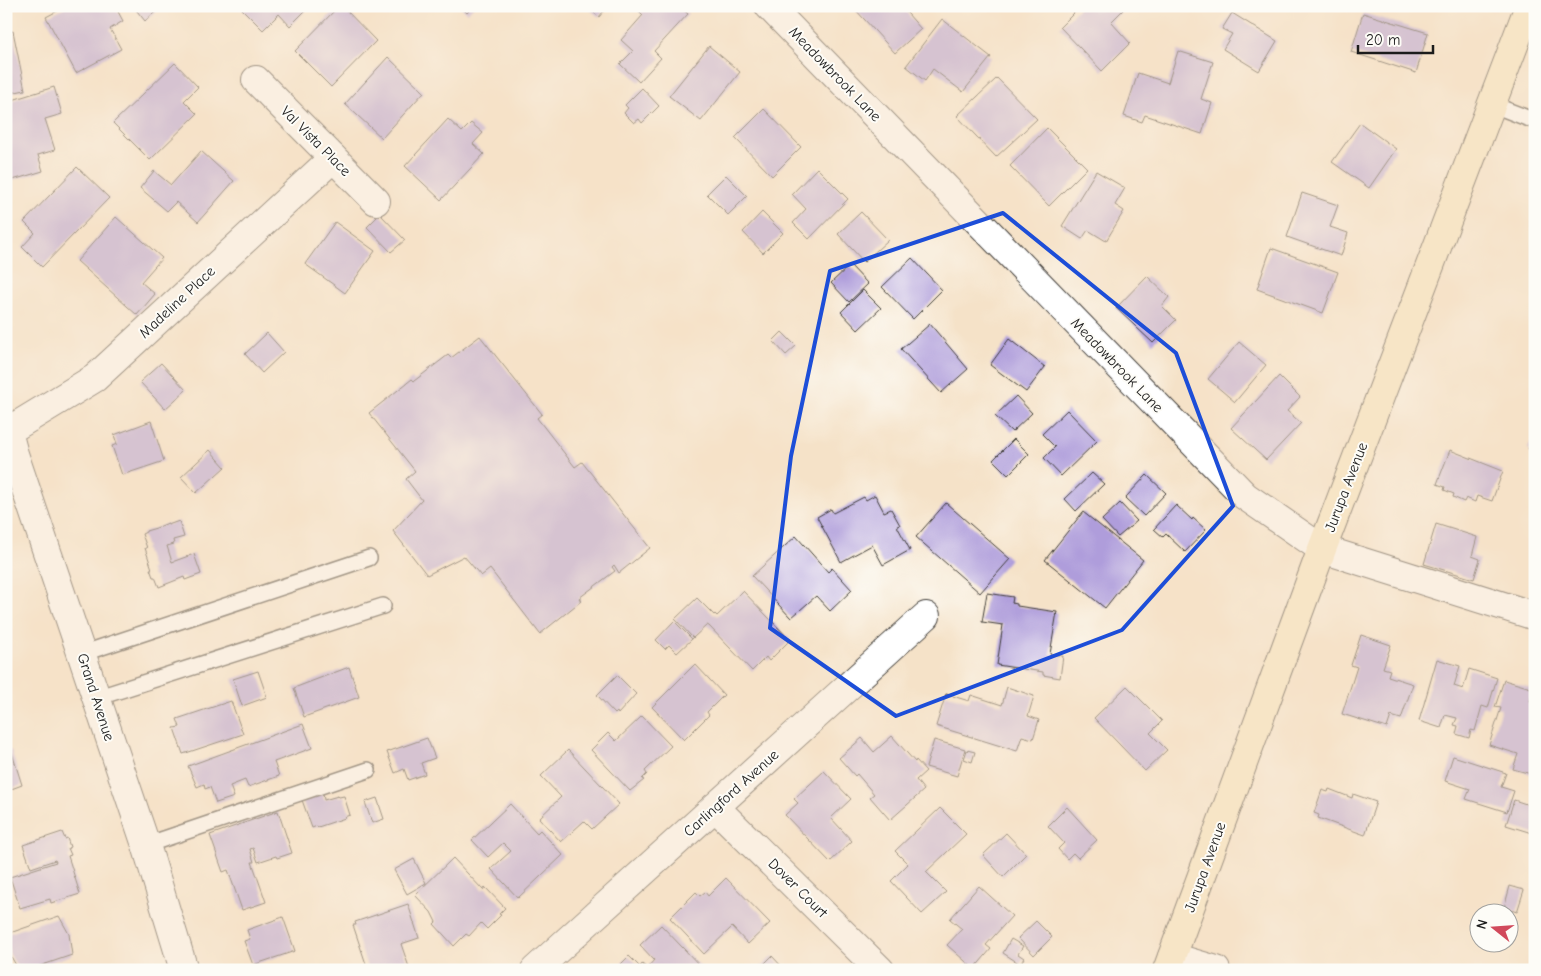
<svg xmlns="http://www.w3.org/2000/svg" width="1541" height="976" viewBox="0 0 1541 976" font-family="'Comic Neue',sans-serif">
  <rect width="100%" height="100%" fill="#fdfcf7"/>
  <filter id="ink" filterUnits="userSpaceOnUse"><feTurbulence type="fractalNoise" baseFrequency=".02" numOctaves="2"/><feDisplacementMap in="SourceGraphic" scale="10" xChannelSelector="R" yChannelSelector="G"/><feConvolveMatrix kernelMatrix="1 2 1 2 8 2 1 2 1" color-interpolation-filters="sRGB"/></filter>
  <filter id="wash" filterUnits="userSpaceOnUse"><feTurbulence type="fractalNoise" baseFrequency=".0096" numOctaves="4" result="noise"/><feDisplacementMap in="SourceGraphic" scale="20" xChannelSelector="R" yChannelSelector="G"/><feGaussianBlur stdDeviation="1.12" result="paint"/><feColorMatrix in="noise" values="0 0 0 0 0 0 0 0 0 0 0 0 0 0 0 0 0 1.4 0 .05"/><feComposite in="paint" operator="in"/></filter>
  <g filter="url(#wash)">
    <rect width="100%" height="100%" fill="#f5e2c8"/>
    <g id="blocks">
      <!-- building -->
      <g fill="#af9ddb">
        <polygon points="67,6 95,6 96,9 101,6 115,6 123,21 110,29 121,49 76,73 46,17"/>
        <polygon points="133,6 162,6 145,21"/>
        <polygon points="245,6 310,6 290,26 279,14 263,30 242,9"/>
        <polygon points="339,6 342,6 376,41 331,87 295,51"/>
        <polygon points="460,6 474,6 467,13"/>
        <polygon points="586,6 608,6 599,17"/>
        <polygon points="634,6 679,6 688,14 654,51 661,58 639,82 620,64 633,51 621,40 643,15"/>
        <polygon points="855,6 901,6 921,29 895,53 854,8"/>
        <polygon points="1081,6 1119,6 1123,10 1111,22 1130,43 1102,71 1060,27"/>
        <polygon points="1232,13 1277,41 1259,71 1223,49 1232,34 1222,29"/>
        <polygon points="1363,13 1428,33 1416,73 1351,52"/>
        <polygon points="942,19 991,57 963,92 933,69 925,81 906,66"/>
        <polygon points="13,31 25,90 6,94 6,33"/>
        <polygon points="709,46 740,72 701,121 669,96"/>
        <polygon points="1178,51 1213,62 1201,99 1212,103 1202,134 1145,115 1142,122 1124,116 1138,73 1168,83"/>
        <polygon points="388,57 424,92 382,138 345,104"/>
        <polygon points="175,63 198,87 184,101 197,114 150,160 113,123"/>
        <polygon points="997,78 1037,119 996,157 957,116"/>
        <polygon points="54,87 62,114 45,119 55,150 38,155 43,171 6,182 6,142 9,141 6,133 6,102"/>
        <polygon points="642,88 659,106 642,123 639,119 634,123 624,113 628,108 625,105"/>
        <polygon points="764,109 801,147 772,176 735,138"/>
        <polygon points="448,119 462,132 471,123 483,133 473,144 484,154 441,200 405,166"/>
        <polygon points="1360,123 1396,149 1369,188 1332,162"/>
        <polygon points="1047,128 1087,168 1049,206 1010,166"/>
        <polygon points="201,151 234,181 198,222 176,202 167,211 140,188 154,171 171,185"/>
        <polygon points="77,167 109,198 42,267 22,247 35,233 24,222"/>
        <polygon points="817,168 848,199 809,239 793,223 806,209 792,194"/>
        <polygon points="1096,171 1125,188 1115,205 1124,211 1106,241 1088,230 1082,239 1062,226"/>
        <polygon points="726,175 747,196 728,215 707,194"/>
        <polygon points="1302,193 1338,205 1330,227 1348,233 1341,256 1287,237"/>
        <polygon points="762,212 783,233 763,253 743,232"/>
        <polygon points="861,212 888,240 864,262 838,234"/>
        <polygon points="380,214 405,240 391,252 367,227"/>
        <polygon points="116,217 162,258 141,282 155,294 137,315 77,261"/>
        <polygon points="335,222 375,251 345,293 305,264"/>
        <polygon points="1271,248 1338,272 1323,313 1257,289"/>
        <polygon points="912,258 942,290 913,319 882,287"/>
        <polygon points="850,265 868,284 849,302 831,283"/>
        <polygon points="1147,276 1169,297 1162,306 1176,320 1153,343 1116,308"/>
        <polygon points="863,290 881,308 858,330 841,312"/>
        <polygon points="930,324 968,369 941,393 901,349"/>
        <polygon points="782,332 796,346 786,355 773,341"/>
        <polygon points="267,333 284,352 262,373 245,354"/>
        <polygon points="480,336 542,414 537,418 575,467 582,462 650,548 619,573 614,565 612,567 615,571 579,598 581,601 540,634 490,569 481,576 464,556 427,575 393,531 422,500 406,479 415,471 369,413 412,379 414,381 448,355 451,358"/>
        <polygon points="1009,339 1045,367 1026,392 990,365"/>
        <polygon points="1239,342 1266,365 1235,402 1208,379"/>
        <polygon points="161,363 186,390 165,409 140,382"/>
        <polygon points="1279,376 1300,397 1287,411 1301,423 1266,460 1231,428"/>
        <polygon points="1016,396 1032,413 1012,432 995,416"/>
        <polygon points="1067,410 1097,441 1061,476 1044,458 1055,447 1042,434"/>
        <polygon points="151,421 164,461 122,475 112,446 117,444 114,435"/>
        <polygon points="1535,433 1535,452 1528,449"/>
        <polygon points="1014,439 1029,454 1008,475 993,460"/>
        <polygon points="210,450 225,467 196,493 181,477"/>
        <polygon points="1450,450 1503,471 1492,501 1477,496 1475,502 1466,498 1464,502 1453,497 1454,494 1444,490 1445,487 1437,484"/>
        <polygon points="1092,473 1104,484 1076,511 1065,499"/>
        <polygon points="1147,475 1166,493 1144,516 1125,498"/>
        <polygon points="875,495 884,512 891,509 900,525 897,526 910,550 883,565 872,545 841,562 817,517 831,509 833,513 864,497 866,500"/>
        <polygon points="946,503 1010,559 980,593 916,537"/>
        <polygon points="1120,503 1137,521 1118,537 1102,520"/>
        <polygon points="1176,505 1192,520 1193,518 1206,530 1185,552 1166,534 1163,537 1154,529"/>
        <polygon points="1083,512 1143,560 1105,608 1045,560"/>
        <polygon points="179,521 184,537 173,540 174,544 167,546 172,562 194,554 201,574 185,580 184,577 159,587 155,577 153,577 150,569 152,569 145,548 147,548 142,534 146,532 146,531 156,528 168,523 168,525"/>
        <polygon points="1436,524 1477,537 1472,556 1480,559 1474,579 1424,564"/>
        <polygon points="796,536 828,572 832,568 852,590 830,611 816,596 791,618 752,576"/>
        <polygon points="743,591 790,640 769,661 766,657 752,671 709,626 707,625 693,638 675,619 697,598 714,615 715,614 717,616"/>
        <polygon points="987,593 1013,597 1012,603 1017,604 1017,606 1057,612 1050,654 1063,656 1060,678 1043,675 1043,672 997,665 1003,625 982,622"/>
        <polygon points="674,621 692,639 677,653 669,645 665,649 656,640"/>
        <polygon points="1361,635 1391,645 1383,668 1390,670 1388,676 1413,684 1401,719 1391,716 1387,728 1342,714 1357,667 1351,665"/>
        <polygon points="1437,659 1460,666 1454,686 1463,689 1469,669 1497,678 1488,708 1482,706 1475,731 1471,730 1469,738 1456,734 1458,726 1454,725 1457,718 1445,715 1441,728 1419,721"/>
        <polygon points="695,664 724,695 707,712 709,715 684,740 652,707"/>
        <polygon points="349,667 359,697 304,717 294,688"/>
        <polygon points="258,671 267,697 242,706 233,679"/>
        <polygon points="617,675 636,694 618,714 617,712 615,714 597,695"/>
        <polygon points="1504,680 1534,689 1530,701 1535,703 1535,775 1513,769 1518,754 1489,745 1501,708 1495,707"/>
        <polygon points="1127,686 1162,721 1150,733 1167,750 1145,771 1094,718"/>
        <polygon points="1007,687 1034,696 1028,716 1039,720 1033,739 1022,736 1017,751 936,726 946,694 969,701 971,695 1002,705"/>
        <polygon points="231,701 243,734 183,754 174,728 180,727 177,719"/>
        <polygon points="642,716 671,746 645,771 647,774 642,779 644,780 630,791 591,750 608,733 616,741"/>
        <polygon points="303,724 312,748 274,762 279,776 248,787 245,780 230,786 234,797 216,803 210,787 205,789 204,784 197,787 188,766"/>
        <polygon points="892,736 915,762 916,760 926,771 916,780 924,790 890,820 870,797 874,794 857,774 855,776 839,758 862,738 874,752"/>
        <polygon points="427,738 435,758 421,763 425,774 408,780 404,769 395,773 387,752"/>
        <polygon points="934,740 965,749 957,776 926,767"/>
        <polygon points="11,750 22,785 6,791 6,752"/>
        <polygon points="568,750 619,804 592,829 584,821 561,842 539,818 561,797 541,776"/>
        <polygon points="967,750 975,752 972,762 964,759"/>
        <polygon points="1453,756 1506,773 1501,787 1514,791 1507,812 1466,799 1470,789 1445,781"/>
        <polygon points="824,771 851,799 831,818 852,841 830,862 785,815 798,803 794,799"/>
        <polygon points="1329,789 1352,798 1353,794 1376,802 1365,835 1318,818 1319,815 1314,813 1322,790 1328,792"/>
        <polygon points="323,793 324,800 338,796 339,797 344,796 350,815 344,817 345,818 318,827 317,826 312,828 302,800"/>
        <polygon points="377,798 384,819 372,823 365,802"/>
        <polygon points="1514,800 1535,807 1535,834 1506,825"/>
        <polygon points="510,804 537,833 540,830 563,855 518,898 491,869 511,851 503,843 488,857 472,840"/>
        <polygon points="1067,807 1097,840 1078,858 1073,853 1067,859 1058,849 1064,843 1048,826"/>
        <polygon points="940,808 966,834 926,872 946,892 922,914 891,881 908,864 895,851"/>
        <polygon points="278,811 292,853 277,858 276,856 258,862 253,848 250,849 254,862 252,862 266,902 242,910 228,870 223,872 210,835"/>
        <polygon points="62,832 65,839 67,838 70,847 68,848 71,855 68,856 80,894 51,903 50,899 20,908 10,877 56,862 55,860 31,868 23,845"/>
        <polygon points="1006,833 1026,854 1003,877 983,855"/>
        <polygon points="453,858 483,890 485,887 505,908 499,914 501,915 487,929 481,923 469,936 466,934 454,946 434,924 436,922 431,912 415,895"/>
        <polygon points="414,859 426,883 407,894 394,870"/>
        <polygon points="726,878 770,923 748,944 732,927 704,954 670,918 696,892 700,896 705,892 708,896"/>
        <polygon points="979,886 1012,916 986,945 991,949 974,969 947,945 962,929 950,919"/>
        <polygon points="1510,886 1524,890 1517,912 1504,908"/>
        <polygon points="408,904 419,938 401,944 410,970 368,970 353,925 356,925 355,922"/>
        <polygon points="59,916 69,934 72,955 28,970 11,970 17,967 9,953 7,934"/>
        <polygon points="283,917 295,951 253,965 244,941 250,939 247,930"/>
        <polygon points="1036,921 1052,937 1034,955 1018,938"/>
        <polygon points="661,925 704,970 615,970 629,956 640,967 642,964 647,968 654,960 640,945"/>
        <polygon points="1011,939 1023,946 1018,954 1024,958 1020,964 1003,953"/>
        <polygon points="772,956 785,970 758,970"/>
      </g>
    </g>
  </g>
  <g filter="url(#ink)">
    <use href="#blocks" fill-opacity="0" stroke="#3d3a36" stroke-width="1"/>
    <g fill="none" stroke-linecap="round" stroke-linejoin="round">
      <!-- service casing -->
      <g stroke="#3d3a36" stroke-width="18">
        <g id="service">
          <polyline points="1491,104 1535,121"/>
          <polyline points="81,654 369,558"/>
          <polyline points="96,698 383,606"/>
          <polyline points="146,845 368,770"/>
        </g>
      </g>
      <!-- minor casing -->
      <g stroke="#3d3a36" stroke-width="30">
        <g id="minor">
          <polyline points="769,6 1245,496 1322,549 1535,616"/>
          <polyline points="256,80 376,201"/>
          <polyline points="8,431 95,378 333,158"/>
          <polyline points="715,807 880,970"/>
          <polyline points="1172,957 1216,970"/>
          <polyline points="535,970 926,616"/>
        </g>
      </g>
      <!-- tertiary casing -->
      <g stroke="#3d3a36" stroke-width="30">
        <polyline id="tertiary" points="6,424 14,454 146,845 184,970"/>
      </g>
      <!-- secondary casing -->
      <g stroke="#3d3a36" stroke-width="30">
        <polyline id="secondary" points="1167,970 1322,549 1529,6"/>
      </g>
      <!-- service -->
      <use href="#service" stroke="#fff" stroke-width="15"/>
      <!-- minor -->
      <use href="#minor" stroke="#fff" stroke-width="28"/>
      <!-- tertiary -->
      <use href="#tertiary" stroke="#fff" stroke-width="28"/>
      <!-- secondary -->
      <use href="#secondary" stroke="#f8e8c3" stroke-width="28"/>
    </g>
  </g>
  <!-- marked area -->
  <path d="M0 0H1541V976H0ZM1003 213 1176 353 1233 506 1122 630 896 716 770 628 791 456 830 271Z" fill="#f5e2c8" fill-opacity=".55" fill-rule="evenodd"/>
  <path fill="none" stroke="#1d4ed8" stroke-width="4" stroke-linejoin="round" d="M1003 213 1176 353 1233 506 1122 630 896 716 770 628 791 456 830 271Z"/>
  <g text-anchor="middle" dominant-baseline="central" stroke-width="4" stroke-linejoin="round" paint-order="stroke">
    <!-- street labels -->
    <g font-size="15" fill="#1c1c1c" stroke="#fdfcf7">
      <text transform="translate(835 74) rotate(46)">Meadowbrook Lane</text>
      <text transform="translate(316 141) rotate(45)">Val Vista Place</text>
      <text transform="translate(177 302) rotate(-43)">Madeline Place</text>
      <text transform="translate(1117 365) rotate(46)">Meadowbrook Lane</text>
      <text transform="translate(1346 487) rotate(-69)">Jurupa Avenue</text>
      <text transform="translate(96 697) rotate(72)">Grand Avenue</text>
      <text transform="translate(731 793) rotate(-42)">Carlingford Avenue</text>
      <text transform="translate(1205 867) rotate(-70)">Jurupa Avenue</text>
      <text transform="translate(798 888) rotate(45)">Dover Court</text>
    </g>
  </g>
  <!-- margin -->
  <rect width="1541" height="976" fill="none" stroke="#fdfcf7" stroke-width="25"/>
  <!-- north arrow -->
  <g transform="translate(1494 928) rotate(287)"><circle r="24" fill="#fdfcf7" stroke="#a3a29f"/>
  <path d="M0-4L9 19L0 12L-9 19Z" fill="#d1495b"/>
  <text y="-8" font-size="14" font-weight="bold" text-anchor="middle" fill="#1c1c1c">N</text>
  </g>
  <!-- scale -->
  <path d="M1358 45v8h75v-8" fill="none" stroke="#1c1c1c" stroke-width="2.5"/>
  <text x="1366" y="45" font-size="15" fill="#1c1c1c" stroke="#fdfcf7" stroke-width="4" paint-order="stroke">20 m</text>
</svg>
